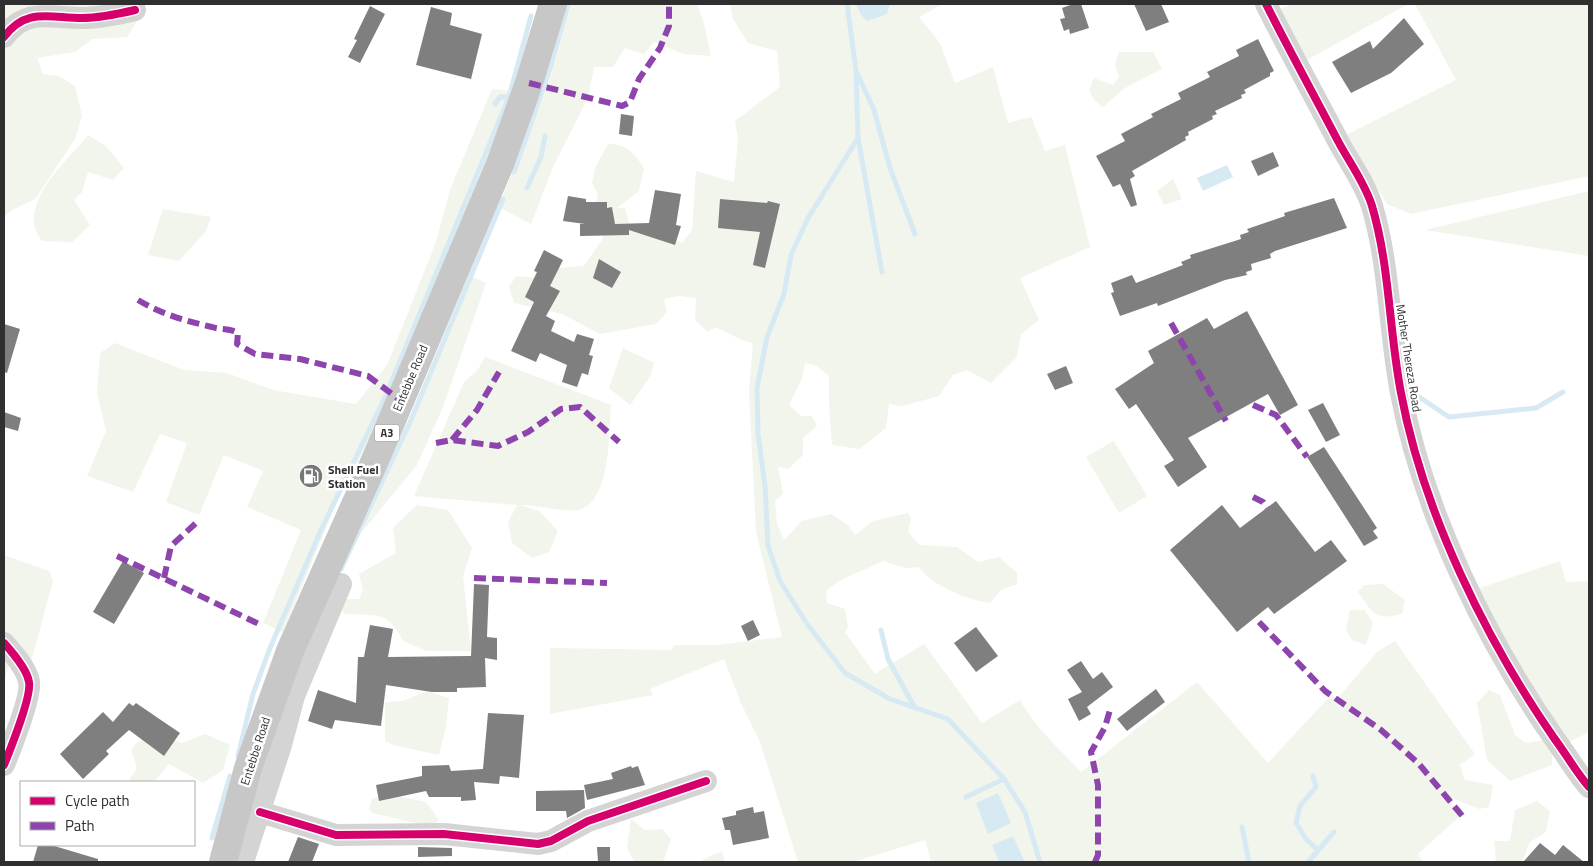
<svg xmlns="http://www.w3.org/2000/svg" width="1593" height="866" viewBox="0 0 1593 866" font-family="'Titillium Web',sans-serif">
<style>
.green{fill:#f1f5eb}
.water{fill:#d7eaf3}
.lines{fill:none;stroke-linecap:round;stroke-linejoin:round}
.stream{stroke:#d7eaf3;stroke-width:5}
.building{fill:#7f7f7f}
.minor{stroke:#d4d4d4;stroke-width:22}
.major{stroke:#c7c7c7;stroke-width:28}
.quiet{stroke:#8e44ad;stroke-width:6;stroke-dasharray:12 6;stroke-linecap:butt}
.cycleway-casing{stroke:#fff;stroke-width:11}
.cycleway{stroke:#d6006c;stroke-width:8}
.labels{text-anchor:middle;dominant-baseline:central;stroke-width:5;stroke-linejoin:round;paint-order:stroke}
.shield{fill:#fff;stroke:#6d6d6d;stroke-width:1}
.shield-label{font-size:11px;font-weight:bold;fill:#2f2f2f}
.street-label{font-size:12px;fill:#2f2f2f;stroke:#fff}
.poi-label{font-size:12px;font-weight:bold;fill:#2f2f2f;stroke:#fff;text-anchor:start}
</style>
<rect width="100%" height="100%" fill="#fff"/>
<g class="green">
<polygon points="4,4 131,4 145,8 127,37 92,39 75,52 37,58 43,74 59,76 75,86 82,116 75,139 35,199 12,210 4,217"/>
<path d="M568 4H697L704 23 711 56 684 54 654 42 644 54 625 48 613 67H594L588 98 554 165 531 224 498 207C524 141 559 74 568 4Z"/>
<path d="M730 4H856L861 15 887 14 889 4H943L919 17 940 43 955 83 993 67 1008 123 1031 117 1045 151 1065 145 1090 247 1020 278 1039 320 1021 334 1017 357 991 383 967 370 953 375 939 396 902 406 889 404 886 428 860 449 832 445 829 403V376L817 366 805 363 802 379 789 405 801 416H812L817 426 803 438V455L788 469 778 467 783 494 775 501 777 524 784 540 802 521 831 514 848 525 855 535 873 521 908 513 911 518 908 532 920 545 957 547 978 562 999 557 1017 573V584L1001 590 990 603C966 599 934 587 919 567L905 568 883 561C864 571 842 576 826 591L827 603 845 609 848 627 845 632 875 674 924 644 982 723 1020 700C1035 728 1060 749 1081 772L1197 682 1268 763 1331 695 1337 699 1377 652 1395 641 1475 754 1460 765 1465 780 1493 785 1489 807 1479 809 1452 798 1449 801 1461 815 1418 854 1423 862H1025L1013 836 992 845 999 862H931L925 840 853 862H798L760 742 740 701 724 659 650 689 653 695 550 714V648L671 650 675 645H718L782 637 756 532 749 391 753 343 744 341 715 327 708 332 695 320 696 298 679 296 664 299 667 312 656 324 600 334 562 314 514 303 509 287 516 276 535 278 545 269 584 266 602 240 606 223 615 209 601 211 596 203 598 195 592 183 595 168 608 144C627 144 634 153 644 168L639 191 617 208H625L630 226 666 235 682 243 692 230 696 171 734 182 738 139 735 121 780 87 777 51 748 43 733 19Z"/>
<polygon points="1292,4 1408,4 1307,60 1278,10"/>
<polygon points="1415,4 1589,4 1589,176 1411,214 1387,204 1346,135 1456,80"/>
<polygon points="1119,52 1153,52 1162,69 1125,88 1103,107 1094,100 1089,90 1094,78 1113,85 1119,77 1115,65"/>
<polygon points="492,89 514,91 487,165 382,415 336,504 283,632 263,623 301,530 247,507 263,471 224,455 199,515 166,502 187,443 160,434 133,492 87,476 106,431 97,393 100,353 115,343 184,370 227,373 273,390 356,404 387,365 436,242 450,190"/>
<path d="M88 135 106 146 124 168 113 180 88 172 82 192 74 200 90 225 72 242 42 241C39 236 34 228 34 223 32 189 69 159 88 135Z"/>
<polygon points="1173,179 1182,199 1164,205 1157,191"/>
<polygon points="1589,191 1589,256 1425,230"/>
<polygon points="163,209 211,217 206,231 179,261 148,255"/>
<polygon points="471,276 486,283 443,407 417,465 361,533"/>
<polygon points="623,348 654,363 650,377 630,405 609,388"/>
<path d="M485 357 611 405C609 430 611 504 578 510 564 512 536 505 520 505L539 511 558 531 549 552 532 558 512 543 508 522 517 505 414 496 464 382 477 371Z"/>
<polygon points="1114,441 1147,496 1119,513 1086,457"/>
<path d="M417 505 448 510 472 548 463 576 471 651H427L403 641C388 610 376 616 345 614L338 605 342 599H359L363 590 359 574 396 553 393 528Z"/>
<polygon points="4,555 49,571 53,581 29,669 11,661 4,679"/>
<polygon points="1560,561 1566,582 1589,581 1589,732 1569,742 1471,591"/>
<path d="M1383 584 1405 600 1402 614C1374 621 1373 613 1358 592L1364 585Z"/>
<polygon points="1350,610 1365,610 1373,623 1366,645 1352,640 1346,630"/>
<polygon points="1489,690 1500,695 1515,735 1526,743 1547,740 1552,752 1552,765 1510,781 1487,760 1477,703"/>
<polygon points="427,691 449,698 446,727 439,755 393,745 385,741 385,702 403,701"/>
<polygon points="205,734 230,745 223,770 203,783 169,764 154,782 128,782 137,768 131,750 138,741 167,738 182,743"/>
<polygon points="388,794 426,802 439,820 432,827 372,813 369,808 372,799"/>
<polygon points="1537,801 1550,811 1546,832 1530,842 1522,862 1496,862 1494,841 1510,841 1515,810"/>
<polygon points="631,819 645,830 662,829 671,839 663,862 634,862 627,847"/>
<polygon points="722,852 725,862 699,862 714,854"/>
</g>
<g class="water">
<polygon points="856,4 890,4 887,14 867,21 861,15"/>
<polygon points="1227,165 1233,177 1203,191 1197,178"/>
<polygon points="998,793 1011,823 988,834 976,803"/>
<polygon points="1013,836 1025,862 999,862 992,845"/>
</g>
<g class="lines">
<g class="stream">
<polyline points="847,4 856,70 858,138 882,272"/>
<polyline points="857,73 874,110 890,168 915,234"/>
<polyline points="495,104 500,97 509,97 531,16"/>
<polyline points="858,138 808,218 791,255 784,294 767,337 757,388 758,434 765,486 768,546 780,581 807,624 845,673 890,699 948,719 1004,779 1025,812 1040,862"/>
<polyline points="514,172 551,66 568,4"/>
<polyline points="527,188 541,157 545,136"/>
<polyline points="1407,389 1449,417 1536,408 1563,392"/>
<polyline points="341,569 411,420 503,199"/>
<polyline points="881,630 888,659 915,708"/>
<polyline points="238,756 253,694 270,648 321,530 386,395 509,97"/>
<polyline points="1313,776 1316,787 1300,806 1296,823 1306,839 1318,850"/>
<polyline points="966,797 1004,779"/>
<polyline points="1242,827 1249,862"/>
<polyline points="212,838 230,776"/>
<polyline points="1308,862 1334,832"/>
</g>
</g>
<g class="building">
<polygon points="1073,4 1081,4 1089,28 1070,34 1069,29 1064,31 1060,19 1065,18 1062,8"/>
<polygon points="1134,4 1161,4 1169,22 1146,31"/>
<polygon points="370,6 385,14 360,63 348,57 357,40 354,39"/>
<polygon points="431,7 452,13 450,25 482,34 471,79 416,65"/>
<polygon points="1404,18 1424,44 1391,73 1351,93 1332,62 1370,41 1373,49"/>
<polygon points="1258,39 1274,71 1270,73 1270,76 1244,90 1246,93 1241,95 1242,98 1215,111 1217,114 1212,116 1213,119 1188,132 1189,135 1185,137 1186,140 1132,171 1135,176 1130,179 1137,205 1131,207 1120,184 1113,187 1096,156 1125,141 1121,134 1153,117 1151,114 1181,99 1178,93 1210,77 1207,72 1239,56 1236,50"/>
<polygon points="621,114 634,116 632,136 619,134"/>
<polygon points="1273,152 1279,166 1258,176 1251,161"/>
<polygon points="655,190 681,194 676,225 681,226 675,245 629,230 629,235 580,236 580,224 585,224 563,221 568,196 586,199 586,202 607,202 607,208 612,207 615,224 649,223"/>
<polygon points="1334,198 1347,228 1275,251 1270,254 1271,258 1251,264 1252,270 1246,272 1247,275 1225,280 1158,306 1157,303 1120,316 1111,293 1114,292 1111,283 1132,275 1136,283 1183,265 1181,262 1191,258 1190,255 1241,239 1240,235 1249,232 1247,229 1285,216 1284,213"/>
<polygon points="720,199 767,203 768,201 780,204 765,268 753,265 760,232 718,228"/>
<polygon points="544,250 563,260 550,286 560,291 546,316 555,321 551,331 574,342 577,334 594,339 589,355 593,356 588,375 582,373 577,387 562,382 567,365 540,353 536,362 511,351 534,302 525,297 537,272 534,271"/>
<polygon points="599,259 621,272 612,288 593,278"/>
<polygon points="1247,311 1298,405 1280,415 1268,394 1188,438 1207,467 1178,487 1164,466 1174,460 1136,404 1129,409 1115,389 1154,363 1148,351 1207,318 1214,329"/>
<polygon points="4,324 20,329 7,373 4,372"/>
<polygon points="1066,366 1073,383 1055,390 1047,374"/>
<polygon points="1323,403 1340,435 1326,442 1308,410"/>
<polygon points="4,412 21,418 18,431 4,427"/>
<polygon points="1324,447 1377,528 1373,531 1378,538 1364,546 1307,457"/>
<polygon points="1276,501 1315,552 1331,540 1347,561 1274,614 1268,607 1237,632 1170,550 1222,505 1240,528"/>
<polygon points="123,561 144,573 114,624 93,612"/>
<polygon points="474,584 489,585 487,637 497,638 497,660 485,658 486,687 457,688 457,692 432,692 386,685 381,726 335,720 332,729 308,721 318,690 356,703 358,657 364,657 370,625 393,629 388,657 471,656"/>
<polygon points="753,620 760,635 748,641 741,626"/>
<polygon points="976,627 998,656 976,672 954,643"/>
<polygon points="1081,661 1093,679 1102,672 1113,687 1087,707 1091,714 1079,721 1068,699 1082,692 1067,670"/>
<polygon points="1156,689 1165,702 1127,731 1117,719"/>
<polygon points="129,703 133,706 136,703 180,733 164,756 129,730 106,751 109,754 83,779 60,754 103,712 113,722"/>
<polygon points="488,713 524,715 519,778 500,776 499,784 474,782 476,800 461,801 461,797 429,797 426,791 379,801 376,785 422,776 422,766 449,765 451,771 483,769"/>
<polygon points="631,766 632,768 638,766 645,785 587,800 584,785 613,779 611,773"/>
<polygon points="584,790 585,808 567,818 566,811 536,811 536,791"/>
<polygon points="753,807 754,813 764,811 769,838 733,845 730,830 725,830 722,818 736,815 736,811"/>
<polygon points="298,837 319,844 312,862 288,862"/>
<polygon points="1540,843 1555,855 1563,845 1584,862 1523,862"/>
<polygon points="38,845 51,845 98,859 98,862 33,862"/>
<polygon points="418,847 452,848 452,856 418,857"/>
<polygon points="597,847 610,847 610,862 598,862"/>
</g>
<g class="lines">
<g class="minor">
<path d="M1266 4C1289 50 1314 95 1338 141 1349 162 1365 183 1372 206 1390 267 1389 331 1401 393 1423 512 1486 640 1554 738 1566 754 1576 772 1589 787"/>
<path d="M4 37C26 7 50 18 82 18 100 18 118 14 135 10"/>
<path d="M4 643C13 653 27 669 29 682 32 696 10 750 4 765"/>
<polyline points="260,812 336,835 444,834 538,844 551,841 588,821 706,781"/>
<polyline points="243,862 281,745 294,696 341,584"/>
</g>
<polyline class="major" points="223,862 248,768 290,651 376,458 500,164 529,83 553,4"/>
<g class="quiet">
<polyline points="529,83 622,106 630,102 639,79 660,48 669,26 669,4"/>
<path d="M138 300C161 314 186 321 212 327 221 330 230 328 238 333L237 344 255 354 300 359 368 376 400 400"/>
<polyline points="1171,323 1226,421"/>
<polyline points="1253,405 1276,415 1307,457"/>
<polyline points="452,440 477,410 499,372"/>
<polyline points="436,443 452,440 498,446 528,432 561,409 580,407 619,442"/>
<polyline points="1253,497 1263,502 1267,508"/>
<polyline points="117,556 261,625"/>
<polyline points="164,578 171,546 196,523"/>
<polyline points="474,578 607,583"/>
<polyline points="1259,622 1325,691 1381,730 1419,764 1464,818"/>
<polyline points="1095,862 1098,855 1098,785 1091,752 1105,727 1110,710"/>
</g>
<g class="cycleway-casing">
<g id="cycleway">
<path d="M1266 4C1289 50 1314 95 1338 141 1349 162 1365 183 1372 206 1390 267 1389 331 1401 393 1423 512 1486 640 1554 738 1566 754 1576 772 1589 787"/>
<path d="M4 37C26 7 50 18 82 18 100 18 118 14 135 10"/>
<path d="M4 643C13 653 27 669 29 682 32 696 10 750 4 765"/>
<polyline points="260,812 336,835 444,834 538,844 551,841 588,821 706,781"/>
</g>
</g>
<use href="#cycleway" class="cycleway"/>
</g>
<defs>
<g id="fuel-disc" transform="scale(1.25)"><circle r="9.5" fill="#787878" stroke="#fff"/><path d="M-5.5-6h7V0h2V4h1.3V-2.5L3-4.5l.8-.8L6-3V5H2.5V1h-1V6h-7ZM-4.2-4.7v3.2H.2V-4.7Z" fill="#fff"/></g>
</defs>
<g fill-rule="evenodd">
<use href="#fuel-disc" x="311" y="476"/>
</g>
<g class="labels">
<rect class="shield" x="374.5" y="424.5" width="25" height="17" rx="4"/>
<g class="shield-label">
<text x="387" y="433">A3</text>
</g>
<g class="street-label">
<text transform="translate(1409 358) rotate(81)">Mother Thereza Road</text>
<text transform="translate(410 378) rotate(-67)">Entebbe Road</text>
<text transform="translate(255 751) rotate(-72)">Entebbe Road</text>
</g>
<g class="poi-label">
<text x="328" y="469">Shell Fuel<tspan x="328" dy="14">Station</tspan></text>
</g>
</g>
<rect width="1593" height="866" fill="none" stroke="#2f2f2f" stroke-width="10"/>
<rect x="20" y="781" width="175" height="65" fill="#ffffff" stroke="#acacac"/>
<rect x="30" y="797" width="25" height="8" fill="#d6006c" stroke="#acacac"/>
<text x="65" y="806" font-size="15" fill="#2f2f2f">Cycle path</text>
<rect x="30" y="822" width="25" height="8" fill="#8e44ad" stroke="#acacac"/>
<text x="65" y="831" font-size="15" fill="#2f2f2f">Path</text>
</svg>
